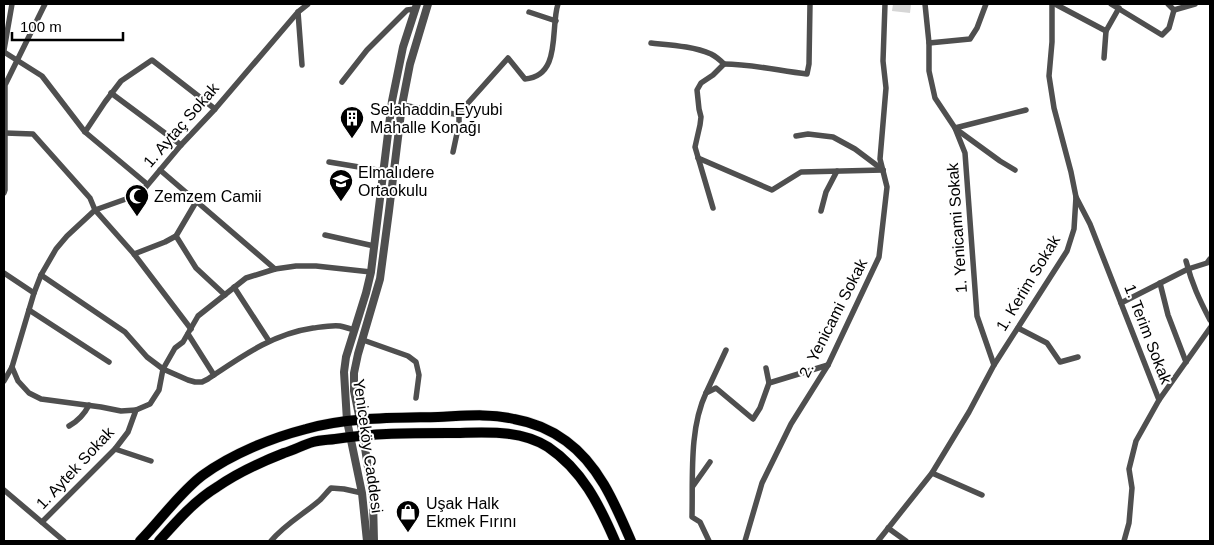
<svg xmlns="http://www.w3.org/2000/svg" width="1214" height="545" viewBox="0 0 1214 545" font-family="Helvetica,sans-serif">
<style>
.green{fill:#d6d6d6}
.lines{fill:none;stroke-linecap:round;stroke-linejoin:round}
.primary-casing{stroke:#dbdbdb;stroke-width:11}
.minor{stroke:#4f4f4f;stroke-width:5.5}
.tertiary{stroke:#4f4f4f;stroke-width:8}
.primary{stroke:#000;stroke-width:10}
.labels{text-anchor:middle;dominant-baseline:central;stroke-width:4;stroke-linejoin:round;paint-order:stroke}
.poi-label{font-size:16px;fill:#000;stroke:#fff;text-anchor:start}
.street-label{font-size:16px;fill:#000;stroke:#fff}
</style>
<rect width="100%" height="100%" fill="#fff"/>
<polygon class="green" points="893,4 911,4 910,13 892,11"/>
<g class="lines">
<g class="primary-casing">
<g id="primary">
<path d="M140 541C160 521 180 492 203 475 232 454 271 438 306 429 348 417 394 418 438 417 463 416 489 413 514 419 531 422 551 430 566 441 599 465 615 504 631 541"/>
<path d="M159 541C176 522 194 501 217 487 237 473 261 462 284 453 294 450 303 445 313 442 320 440 328 440 335 439 373 433 410 433 448 433 482 433 518 428 548 447 582 470 599 504 615 541"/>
</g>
</g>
<g class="minor">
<polyline points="925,4 929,43 929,71 935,98 955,128 965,153 977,316 994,365"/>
<polyline points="1055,4 1106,31"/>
<polyline points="1111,4 1162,35 1169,28 1174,10"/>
<polyline points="1168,4 1174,10"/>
<polyline points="1174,10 1195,4"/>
<polyline points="298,12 302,65"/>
<polyline points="529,12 556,21"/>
<path d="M651 43C670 45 693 46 711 54 715 56 720 60 724 64L713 75 701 83 697 90 699 109 701 117 700 125 695 147 713 208"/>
<polyline points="929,43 970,39 977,28 986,4"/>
<polyline points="4,50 12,4"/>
<polyline points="4,52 42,76 85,132 147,184"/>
<polyline points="1104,58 1106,31 1119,8"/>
<path d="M724 64C752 64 780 71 807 74L809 64 810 4"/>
<polyline points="342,82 367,50 407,10 415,9"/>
<polyline points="111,93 181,145"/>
<path d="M402 105 454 114 459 113 508 58 525 79C562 76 550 28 558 4"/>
<polyline points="955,128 1026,110"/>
<polyline points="956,129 1000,161 1015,170"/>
<polyline points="85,132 105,102 121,81 152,60 215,109"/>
<polyline points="5,133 33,134 90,198 95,210 134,254 191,329"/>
<polyline points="796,136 808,134 833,137 855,149 883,170"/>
<polyline points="453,152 459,124 459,113"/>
<polyline points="698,158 772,190 801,172 883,170"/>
<polyline points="329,162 383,171"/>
<polyline points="160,170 275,269"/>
<polyline points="4,193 5,190 5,85 45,4"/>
<polyline points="1076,197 1090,224 1159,400 1136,441 1129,469 1132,488 1129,523 1124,541"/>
<polyline points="821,211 826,192 837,171"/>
<polyline points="325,235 374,246"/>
<polyline points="176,236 196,268 225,295"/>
<polyline points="134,254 165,242 176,236 196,202"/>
<path d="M1186 261C1192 284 1199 299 1210 320"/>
<polyline points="4,273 34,293"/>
<path d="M41 275 125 332 147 357 163 369 188 380 195 382H202L208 379C241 357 272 334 313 328 321 327 332 325 340 326 345 327 350 329 355 330"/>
<polyline points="1160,283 1168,315 1186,362"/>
<polyline points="234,287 269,341"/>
<polyline points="1121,303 1188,269 1207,263 1210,259"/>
<polyline points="29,310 109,362"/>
<polyline points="1018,328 1047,343 1060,362 1078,357"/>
<polyline points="188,334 214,375"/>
<polyline points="363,340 408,356 416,362 419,375 416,398"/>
<polyline points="12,367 18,381 29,393 41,399 101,407 121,411 136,410"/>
<polyline points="766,368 769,383"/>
<polyline points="4,381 12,367 34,293 41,275 56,249 67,236 95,210 140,194 181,145 215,109 298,12 308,4"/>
<polyline points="706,393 726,350"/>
<polyline points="1159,400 1210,328"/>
<path d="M69 426C78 421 84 415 89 405"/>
<polyline points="115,449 151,461"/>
<polyline points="932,473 982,495"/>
<polyline points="693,486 710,462"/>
<polyline points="4,490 64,541"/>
<polyline points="42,522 115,449 128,432 136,410 150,404 159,390 163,369 175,348 183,342 198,316 246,278 275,269 296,266 316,266 371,272"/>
<polyline points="888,528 906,541"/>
<path d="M271 541C285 524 304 514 320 500 324 496 327 492 331 488L344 489 362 493"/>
<path d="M709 541 700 522 692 517C693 477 689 429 706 393L716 388 753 419 760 408 769 383 828 365"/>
<polyline points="745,541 762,483 791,424 828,365 879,257 887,187 880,159 886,88 883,61 885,4"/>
<polyline points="878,541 932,473 969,412 994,365 1067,251 1074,229 1076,197 1071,172 1054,108 1049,76 1052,42 1052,4"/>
</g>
<g class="tertiary">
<polyline points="367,541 362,493 347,421 344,372 346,357 366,293 371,272 392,101 403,47 417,4"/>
<polyline points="374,541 373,500 363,435 354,391 354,373 358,354 380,279 389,211 402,105 410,64 428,4"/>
</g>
<use href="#primary" class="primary"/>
</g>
<defs>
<g id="building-pin" transform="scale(1.25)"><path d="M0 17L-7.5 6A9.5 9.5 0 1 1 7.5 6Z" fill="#000" stroke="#fff"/><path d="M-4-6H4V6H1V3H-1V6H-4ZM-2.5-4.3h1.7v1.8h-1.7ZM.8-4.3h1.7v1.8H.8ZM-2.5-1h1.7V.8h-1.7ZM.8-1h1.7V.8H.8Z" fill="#fff"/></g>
<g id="school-pin" transform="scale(1.25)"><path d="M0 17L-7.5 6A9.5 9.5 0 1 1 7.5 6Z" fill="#000" stroke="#fff"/><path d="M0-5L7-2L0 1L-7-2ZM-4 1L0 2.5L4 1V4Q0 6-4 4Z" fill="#fff"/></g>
<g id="mosque-pin" transform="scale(1.25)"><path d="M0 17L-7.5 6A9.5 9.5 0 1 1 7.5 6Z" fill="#000" stroke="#fff"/><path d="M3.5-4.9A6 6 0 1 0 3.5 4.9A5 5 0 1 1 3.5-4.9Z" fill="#fff"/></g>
<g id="shop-pin" transform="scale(1.25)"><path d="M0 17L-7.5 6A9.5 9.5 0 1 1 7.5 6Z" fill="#000" stroke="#fff"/><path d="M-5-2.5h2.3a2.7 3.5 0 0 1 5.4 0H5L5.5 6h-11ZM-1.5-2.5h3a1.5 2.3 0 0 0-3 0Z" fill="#fff"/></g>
</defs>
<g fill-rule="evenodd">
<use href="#building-pin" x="352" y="118"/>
<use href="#school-pin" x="341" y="181"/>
<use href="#mosque-pin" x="137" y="196"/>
<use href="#shop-pin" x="408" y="512"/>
</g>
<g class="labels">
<g class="poi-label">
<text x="370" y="109">Selahaddin Eyyubi<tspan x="370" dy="18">Mahalle Konağı</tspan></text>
<text x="358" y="172">Elmalıdere<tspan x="358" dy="18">Ortaokulu</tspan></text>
<text x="154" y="196">Zemzem Camii</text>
<text x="426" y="503">Uşak Halk<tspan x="426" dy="18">Ekmek Fırını</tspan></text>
</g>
<g class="street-label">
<text transform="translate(181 125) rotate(-49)">1. Aytaç Sokak</text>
<text transform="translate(957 228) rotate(-94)">1. Yenicami Sokak</text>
<text transform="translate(1028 283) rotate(-59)">1. Kerim Sokak</text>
<text transform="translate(833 318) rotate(-63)">2. Yenicami Sokak</text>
<text transform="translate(1148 334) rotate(69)">1. Terim Sokak</text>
<text transform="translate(368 446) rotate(82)">Yeniceköy Caddesi</text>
<text transform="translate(75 468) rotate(-47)">1. Aytek Sokak</text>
</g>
</g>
<rect width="1214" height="545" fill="none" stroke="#000000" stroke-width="10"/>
<path d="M12 32v8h111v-8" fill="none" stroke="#000000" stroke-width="2.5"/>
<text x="20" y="32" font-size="15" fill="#000000" stroke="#ffffff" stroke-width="4" paint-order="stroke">100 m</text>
</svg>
